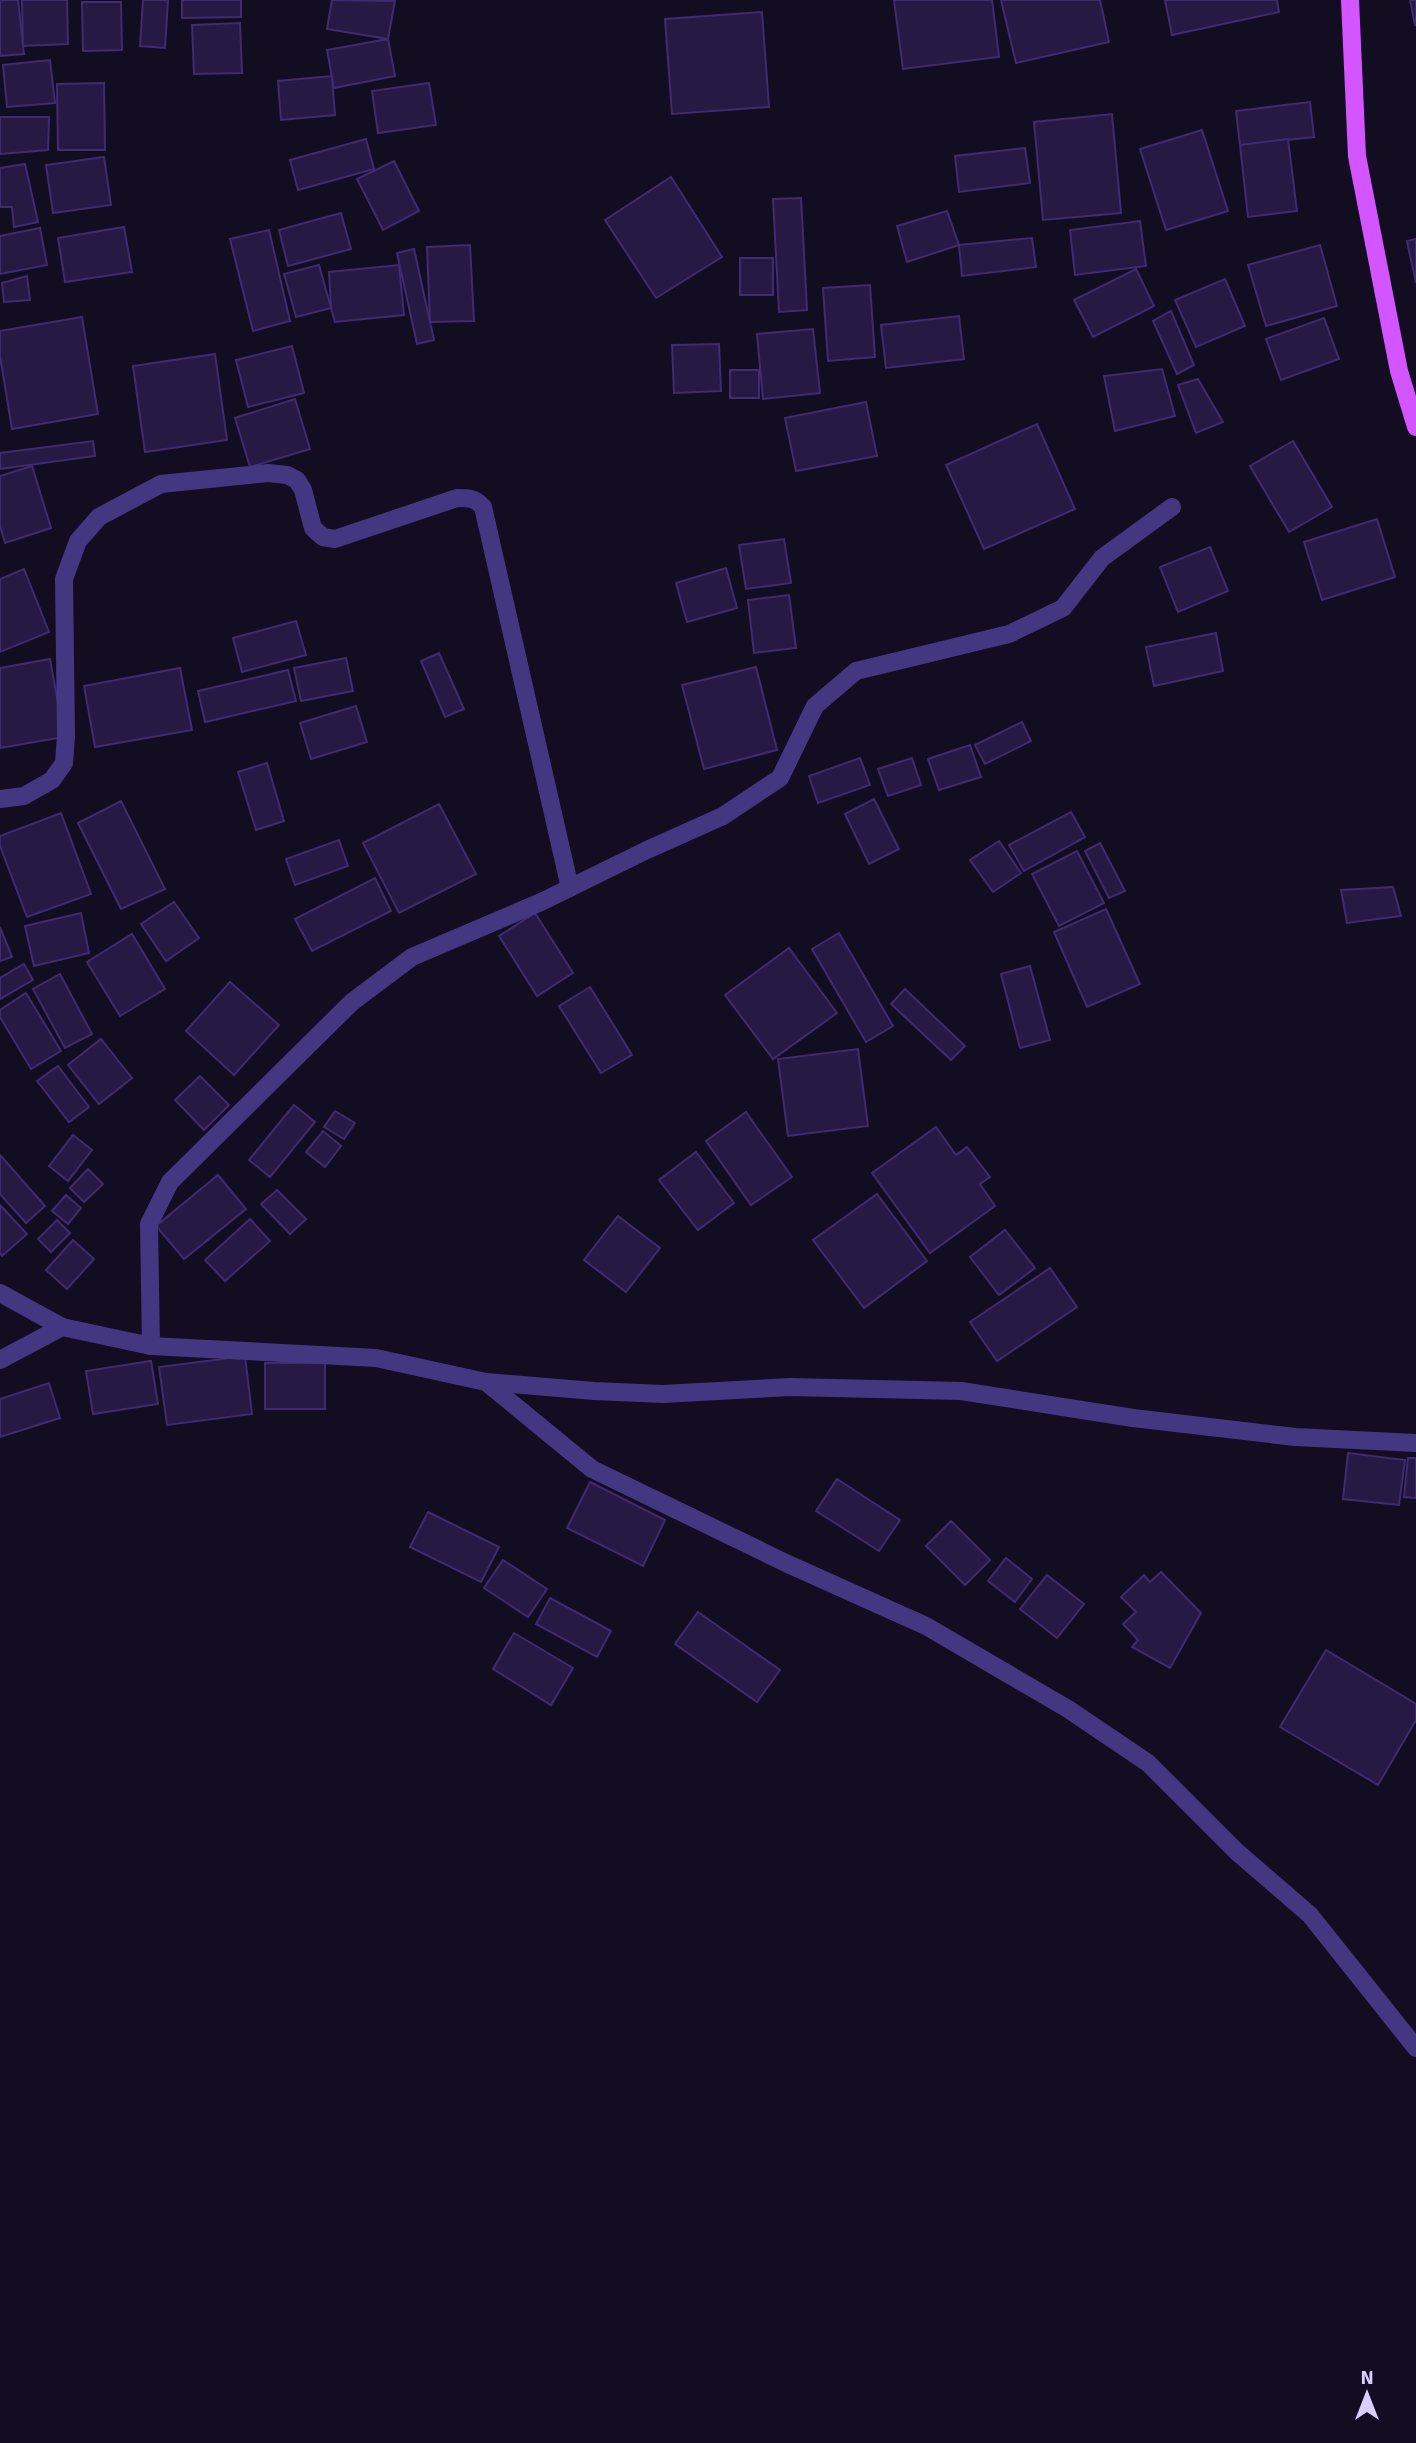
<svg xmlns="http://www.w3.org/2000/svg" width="1416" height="2443" viewBox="0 0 1416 2443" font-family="Signika,sans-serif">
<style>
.building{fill:#261943;stroke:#402a70;stroke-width:2}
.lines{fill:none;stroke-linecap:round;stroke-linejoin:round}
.minor{stroke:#433782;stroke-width:18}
.major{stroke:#d355ff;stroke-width:18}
</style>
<rect width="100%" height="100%" fill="#130d22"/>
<g class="building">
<polygon points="0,0 18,0 24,54 0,56"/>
<polygon points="22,0 67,0 68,44 23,46"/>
<polygon points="143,0 168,0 165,48 140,46"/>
<polygon points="182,0 241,0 241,17 182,18"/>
<polygon points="332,0 395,1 388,39 327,29"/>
<polygon points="894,0 992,0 999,57 903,69"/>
<polygon points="1001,0 1100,0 1109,42 1016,63"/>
<polygon points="1165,0 1277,0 1279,12 1172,35"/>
<polygon points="1410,0 1416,0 1416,25 1415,25"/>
<polygon points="82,2 121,2 122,50 83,51"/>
<polygon points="762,12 769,107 672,114 665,19"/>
<polygon points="240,23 242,73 194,74 192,25"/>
<polygon points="388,39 395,76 334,88 327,50"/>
<polygon points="50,60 55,103 7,107 3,65"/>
<polygon points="332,76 335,115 281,120 278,81"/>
<polygon points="104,83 105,150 58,150 57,84"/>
<polygon points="429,83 436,125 378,133 372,91"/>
<polygon points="1310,102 1314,137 1240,145 1236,111"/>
<polygon points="1112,114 1121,213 1043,220 1034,122"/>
<polygon points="0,117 49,117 48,150 0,154"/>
<polygon points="1202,130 1228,211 1166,230 1140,149"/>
<polygon points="366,139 374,169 298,190 290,160"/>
<polygon points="1288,139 1297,211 1248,217 1240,145"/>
<polygon points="1025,148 1030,183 959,192 955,156"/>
<polygon points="104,157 111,205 53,213 46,165"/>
<polygon points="394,161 419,211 383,230 357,179"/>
<polygon points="25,164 38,222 14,227 12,207 0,207 0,168"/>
<polygon points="671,177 722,257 656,298 605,220"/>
<polygon points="801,198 807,310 779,312 773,199"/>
<polygon points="947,211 959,245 907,262 897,226"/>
<polygon points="341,213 351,249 288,266 279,230"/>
<polygon points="1140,221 1146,266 1075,275 1070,230"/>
<polygon points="124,227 132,272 65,282 58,238"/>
<polygon points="40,228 47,265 0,274 0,236"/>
<polygon points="269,230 290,321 253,331 230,239"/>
<polygon points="1032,238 1036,267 962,276 959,245"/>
<polygon points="1416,239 1416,283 1407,241"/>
<polygon points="470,245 474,321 430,322 427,247"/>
<polygon points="1320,245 1337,306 1266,326 1248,265"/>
<polygon points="414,249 434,340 417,344 397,253"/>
<rect x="740" y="258" width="33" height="37"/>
<polygon points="319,265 331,308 296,317 284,274"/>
<polygon points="399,265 404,315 335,322 331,308 329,272"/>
<polygon points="1136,269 1154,306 1093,337 1074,300"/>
<polygon points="27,276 30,300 4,302 2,283"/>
<polygon points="1225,279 1245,326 1196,347 1175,300"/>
<polygon points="870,285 875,357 828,361 823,288"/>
<polygon points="1171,311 1194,365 1177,374 1153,321"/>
<polygon points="959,316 964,359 886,368 881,325"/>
<polygon points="82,317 98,414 12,429 0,356 0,331"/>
<polygon points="1324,318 1339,359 1281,380 1266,339"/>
<polygon points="813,329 820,393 763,399 757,334"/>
<polygon points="719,344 721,391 674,393 672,345"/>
<polygon points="292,346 304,393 248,407 236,360"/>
<polygon points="215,354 227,440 145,452 133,366"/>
<polygon points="1162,369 1175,416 1115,431 1104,376"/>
<rect x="730" y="370" width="29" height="28"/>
<polygon points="1198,379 1223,422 1196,433 1178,385"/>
<polygon points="295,399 310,449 250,467 235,418"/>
<polygon points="866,402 877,456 796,471 785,418"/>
<polygon points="1037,424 1075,509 984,549 946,465"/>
<polygon points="93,441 95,456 0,469 0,453"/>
<polygon points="1293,441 1332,507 1289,532 1250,466"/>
<polygon points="32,466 51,528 5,543 0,526 0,476"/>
<polygon points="1377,519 1395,577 1322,600 1304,542"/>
<polygon points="784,539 791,583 746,589 739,545"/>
<polygon points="1210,547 1228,591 1178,612 1160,567"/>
<polygon points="726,568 737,608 687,622 676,583"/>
<polygon points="24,569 49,632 0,652 0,579"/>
<polygon points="789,595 796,648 754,653 748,600"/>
<polygon points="296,621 306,655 242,672 233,638"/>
<polygon points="1216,633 1223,671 1154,686 1146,647"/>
<polygon points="439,653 464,709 445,717 421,661"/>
<polygon points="346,658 353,691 301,701 294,668"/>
<polygon points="50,659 64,737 0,748 0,668"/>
<polygon points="756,667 777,750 704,769 682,685"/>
<polygon points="180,668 192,730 95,747 84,686"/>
<polygon points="288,670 296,701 205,722 198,691"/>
<polygon points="356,706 367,742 311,759 300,723"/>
<polygon points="1022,722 1031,741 985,764 975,745"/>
<polygon points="970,745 981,777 939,790 928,759"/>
<polygon points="860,758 870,785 818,803 809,776"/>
<polygon points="912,758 921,785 888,796 878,769"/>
<polygon points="267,763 284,821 256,830 238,772"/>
<polygon points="874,799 899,849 869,864 845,814"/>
<polygon points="121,801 165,889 121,909 78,823"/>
<polygon points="439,804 476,874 399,913 363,843"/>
<polygon points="1071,812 1085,837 1024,871 1009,845"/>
<polygon points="61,813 91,894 27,917 0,846 0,836"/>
<polygon points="339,840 348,866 295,885 286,859"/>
<polygon points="999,841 1021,873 993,892 970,860"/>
<polygon points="1100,843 1125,891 1109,898 1085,851"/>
<polygon points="1077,851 1104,903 1059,926 1032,874"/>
<polygon points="375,878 391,911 312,951 295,919"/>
<polygon points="1393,887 1401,916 1347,923 1341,890"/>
<polygon points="174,902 199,938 166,961 141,924"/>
<polygon points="1106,909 1140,984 1087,1007 1054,932"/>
<polygon points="81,913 89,953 34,966 25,926"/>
<polygon points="535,913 573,973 537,996 499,936"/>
<polygon points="0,927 12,957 0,961"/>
<polygon points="839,933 893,1026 866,1042 812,949"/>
<polygon points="132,934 165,989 120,1016 87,962"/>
<polygon points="789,948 837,1013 773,1059 725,995"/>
<polygon points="24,964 33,980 0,999 0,978"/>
<polygon points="1030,966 1050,1040 1020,1048 1001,974"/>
<polygon points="60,974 92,1034 65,1048 33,989"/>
<polygon points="230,982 279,1025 234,1075 186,1031"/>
<polygon points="590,987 632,1055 601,1073 559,1006"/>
<polygon points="905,989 965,1046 951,1060 891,1004"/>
<polygon points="26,993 61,1051 31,1069 0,1017 0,1010"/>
<polygon points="101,1039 132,1078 99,1104 68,1065"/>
<polygon points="858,1049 868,1126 788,1136 778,1059"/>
<polygon points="58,1066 89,1107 69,1122 37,1081"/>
<polygon points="200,1076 229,1105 204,1130 175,1100"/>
<polygon points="294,1105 315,1122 270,1177 249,1160"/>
<polygon points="335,1111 355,1123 344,1139 324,1127"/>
<polygon points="746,1112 792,1177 751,1205 706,1141"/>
<polygon points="936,1127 956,1155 967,1147 990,1177 980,1184 995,1206 930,1253 872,1173"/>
<polygon points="323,1131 341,1146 325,1167 306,1152"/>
<polygon points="73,1135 92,1150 68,1181 49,1166"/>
<polygon points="696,1152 734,1203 698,1230 659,1180"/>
<polygon points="0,1155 45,1206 26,1223 0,1194"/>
<polygon points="88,1169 103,1184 84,1202 70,1188"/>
<polygon points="218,1175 246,1209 184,1259 156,1226"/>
<polygon points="277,1190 306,1219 290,1234 261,1204"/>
<polygon points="877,1194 927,1261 864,1308 813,1240"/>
<polygon points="66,1195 81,1208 68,1224 52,1211"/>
<polygon points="0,1205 27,1234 2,1256 0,1253"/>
<polygon points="618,1216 660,1248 626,1292 584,1260"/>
<polygon points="250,1219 270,1241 225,1281 205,1260"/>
<polygon points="57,1220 70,1233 51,1252 38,1239"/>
<polygon points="1005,1230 1035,1268 999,1295 970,1257"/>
<polygon points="73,1240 94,1259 67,1289 46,1270"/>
<polygon points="1050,1268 1077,1307 997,1361 970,1322"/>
<polygon points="245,1356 252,1414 167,1425 159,1367"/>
<polygon points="151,1361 158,1404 93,1414 86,1371"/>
<rect x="265" y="1363" width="60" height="46"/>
<polygon points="49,1383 60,1418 0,1437 0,1399"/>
<polygon points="1348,1453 1405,1460 1399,1505 1343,1499"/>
<polygon points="1408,1458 1416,1458 1416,1498 1404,1497"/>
<polygon points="837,1479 900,1520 879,1551 816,1511"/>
<polygon points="590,1482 665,1520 643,1566 567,1528"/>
<polygon points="428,1512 499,1547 481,1582 410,1547"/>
<polygon points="951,1521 990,1560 965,1585 926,1546"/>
<polygon points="1006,1558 1032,1579 1015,1602 988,1581"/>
<polygon points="503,1560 547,1589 528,1617 484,1588"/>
<polygon points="1161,1572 1201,1613 1170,1668 1132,1647 1138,1640 1123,1624 1136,1612 1121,1597 1144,1575 1150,1582"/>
<polygon points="1047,1575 1084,1604 1057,1638 1020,1609"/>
<polygon points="550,1598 611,1631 597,1657 536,1624"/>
<polygon points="698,1612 780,1670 757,1702 675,1644"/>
<polygon points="514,1633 573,1668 551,1705 493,1669"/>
<polygon points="1326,1650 1416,1704 1416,1720 1378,1785 1280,1727"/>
</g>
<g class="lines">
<g class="minor">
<path d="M0 799 24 796 52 780 64 763 66 736 64 579 78 541 99 517 161 484 268 473 287 475 297 480 303 490 313 528 323 537 335 539 457 498C469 498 475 498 483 507L570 888"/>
<polyline points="0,1293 62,1327"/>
<polyline points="151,1346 149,1224 170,1182 352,1002 412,957 541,902 647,850 723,816 780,778 815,706 856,671 1009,634 1063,608 1102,558 1172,507"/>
<polyline points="0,1360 62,1327 151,1346 376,1358 486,1382 592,1469 788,1564 926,1626 1068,1709 1148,1763 1237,1852 1310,1915 1416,2048"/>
<polyline points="486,1382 594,1391 663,1394 791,1387 961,1391 1133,1418 1295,1437 1416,1443"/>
</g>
<polyline class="major" points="1350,0 1357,156 1399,371 1416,427"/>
</g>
<g transform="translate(1367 2394)" stroke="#130d22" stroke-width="5" paint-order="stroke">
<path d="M0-5L12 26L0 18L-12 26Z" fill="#d9ceff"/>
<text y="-10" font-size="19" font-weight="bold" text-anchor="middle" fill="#d9ceff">N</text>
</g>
</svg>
